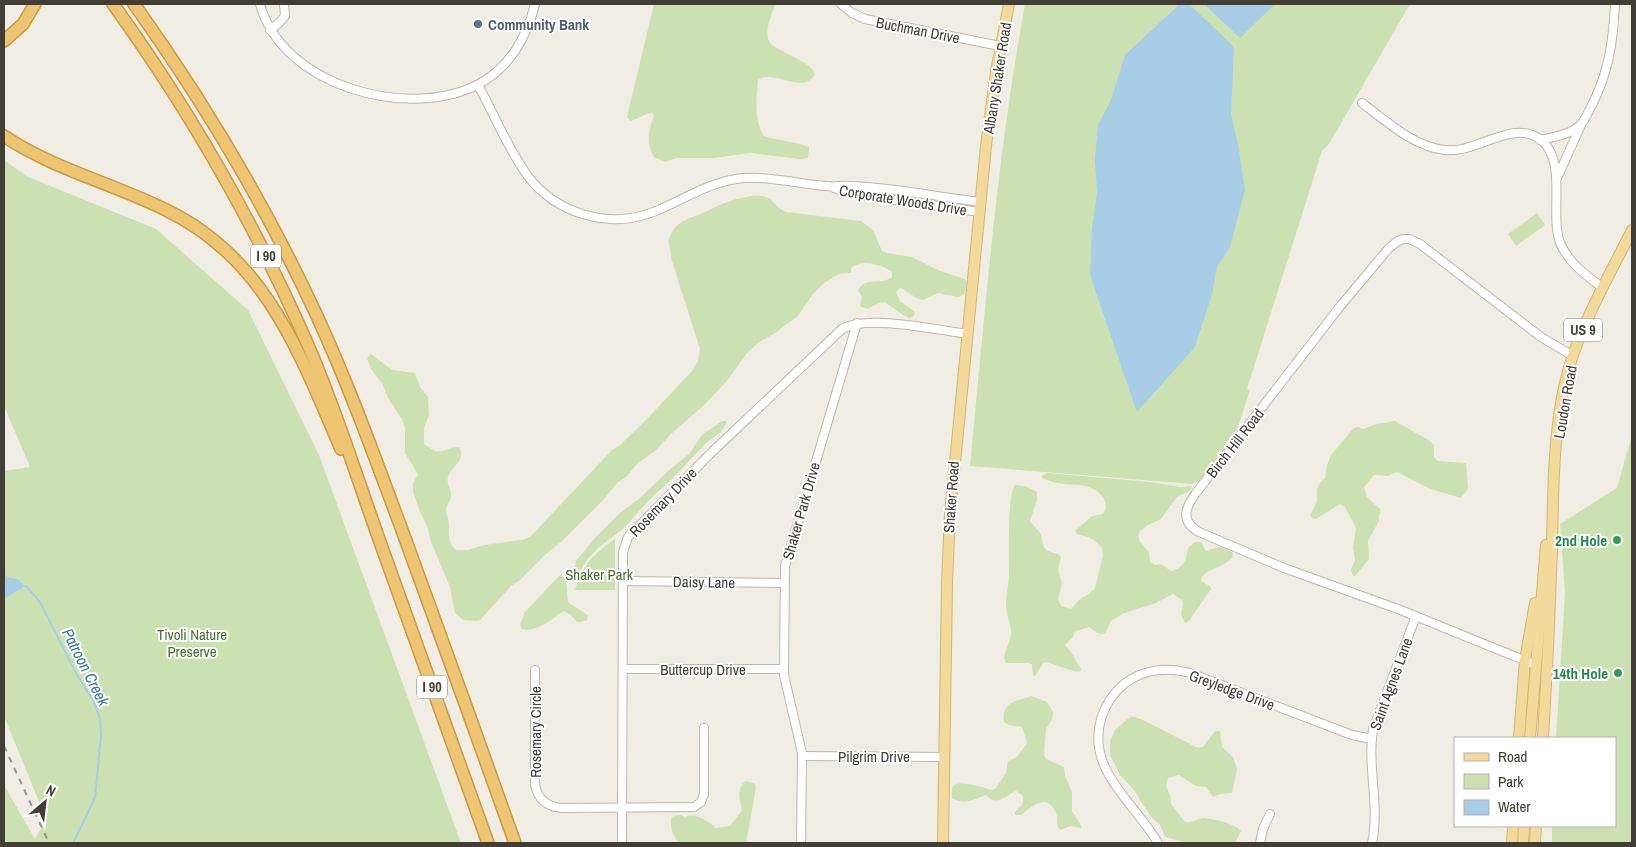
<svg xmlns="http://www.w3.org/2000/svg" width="1636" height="847" viewBox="0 0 1636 847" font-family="'Archivo Narrow',sans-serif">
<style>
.green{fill:#cce1b2}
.water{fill:#a7cde7}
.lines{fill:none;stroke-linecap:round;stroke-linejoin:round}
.stream{stroke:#a7cde7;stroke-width:2}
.minor-casing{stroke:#beb7ac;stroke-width:10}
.major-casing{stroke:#d5b66e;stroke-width:12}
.highway-casing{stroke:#cb9a44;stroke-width:14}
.minor{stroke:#fff;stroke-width:8}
.major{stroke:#f3da9c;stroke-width:10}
.highway{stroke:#edc573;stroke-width:11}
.rail{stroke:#949494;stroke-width:2;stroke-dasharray:6 6;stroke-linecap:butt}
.service-dot{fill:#5c6f8a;stroke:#fff;stroke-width:2}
.leisure-dot{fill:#2e9e5b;stroke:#fff;stroke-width:2}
.labels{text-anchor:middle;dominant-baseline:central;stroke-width:4;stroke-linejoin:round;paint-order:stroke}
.shield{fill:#fff;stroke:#7b7772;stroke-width:1}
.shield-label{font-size:14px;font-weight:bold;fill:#423d35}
.service-label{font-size:15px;font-weight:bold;fill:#4e5e75;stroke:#fff;text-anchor:start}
.street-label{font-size:15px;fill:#423d35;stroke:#fff}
.leisure-label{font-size:15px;font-weight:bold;fill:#27864d;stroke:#fff;text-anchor:end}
.park-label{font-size:15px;fill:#476d30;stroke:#fff}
.water-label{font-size:16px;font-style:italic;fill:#3b76a1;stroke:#fff}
</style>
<rect width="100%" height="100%" fill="#f0ede5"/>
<g class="green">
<path d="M654 4H775C772 15 764 30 769 41 773 52 830 66 810 80 796 90 773 70 758 80 757 100 753 118 764 136 779 141 795 141 809 147L808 158 801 159 750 153 714 158H676L665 162 654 157C646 145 648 129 654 116L653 113C645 113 639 119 630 121L627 117Z"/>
<path d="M1025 4H1410L1329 144 1322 151 1247 389 1250 390 1237 430 1199 481 1193 484 970 466C985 312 997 156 1025 4Z"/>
<polygon points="4,160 26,176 156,229 248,310 319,455 461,843 4,843 4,785 35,839 46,819 4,716 4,471 30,467 4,406"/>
<path d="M751 196C776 194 769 204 786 212L861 221 873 230 882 251 887 253 912 257 940 271 965 279 967 282 965 294 958 297 938 293 923 300C914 299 909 291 900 288L896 292 900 301 915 312 914 316 910 318 903 315 885 302 879 303 867 309 860 306 862 297 858 290C866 276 881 286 892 277V272C881 264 862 259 851 268V273L839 274 824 283 813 294 798 316 785 325 777 332 758 343 747 353 727 381 703 406 671 434 656 450 637 464 627 476 617 483 605 498 562 541 545 555 520 580 511 586 480 620 476 621 463 620 455 613 450 587 431 542 427 526 420 512 413 492V484L418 474 405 453V427L402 419 388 398 382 383 371 369 367 358 371 354 392 370 415 373 420 387 428 397 429 415 424 428V444C444 459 442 447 459 447 467 461 452 465 448 477 446 484 452 489 451 496 451 501 446 505 446 510 446 516 446 512 448 518 451 529 445 541 456 550H468L484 545 522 540 530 537 612 450 620 445 645 421 693 370 698 361 700 349 671 258C672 249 666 244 670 236 677 219 693 218 707 211 724 203 732 199 751 196Z"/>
<polygon points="1537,213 1545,225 1516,246 1508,234"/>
<polygon points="722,421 726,421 726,424 721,432 706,443 672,479 652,497 623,529 599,547 586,561 577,576 574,575 576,561 594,539 620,513 641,497 668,471 689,454 702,435"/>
<polygon points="1395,421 1430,441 1434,445 1434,457 1438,461 1466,463 1468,489 1461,498 1430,489 1397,472 1388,476 1374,475 1364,487 1367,497 1381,510 1379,515 1379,521 1368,541 1369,559 1355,576 1353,576 1351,570 1355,560 1353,547 1356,528 1345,507 1340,504 1316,519 1312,518 1310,515 1317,502 1317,490 1319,484 1325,478 1327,465 1331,455 1354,428 1358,427 1363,429 1377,424"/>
<polygon points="1632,435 1632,843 1552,843 1552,826 1615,826 1615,738 1556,738 1565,593 1560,524 1617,488"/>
<path d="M1048 473 1150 482 1181 487 1191 486 1192 488 1189 491 1177 497 1161 519 1148 525 1140 531 1138 536 1140 542 1149 552 1150 562 1155 565 1161 564 1171 571C1185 567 1186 560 1188 548L1195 542H1201L1206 551C1220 547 1218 545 1232 552L1233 556C1225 569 1202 568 1201 581L1210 586 1211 589 1189 621 1185 623 1181 614 1183 604 1182 600 1173 594 1156 603 1122 614 1111 621 1106 632 1103 634 1097 633 1089 627 1074 632 1073 637 1065 645C1072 652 1076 661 1081 669L1080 672C1068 670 1058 666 1047 662L1043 663 1035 676 1033 675 1032 665 1030 663H1006C1000 654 1013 642 1011 630 1010 622 1006 613 1006 604 1006 594 1009 583 1009 573 1009 557 1007 495 1015 485L1025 486 1037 492V500L1030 521C1033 526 1039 530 1041 535 1043 541 1041 545 1047 550 1052 554 1057 552 1061 557L1058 570 1062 583 1058 599 1061 606 1071 609 1081 598 1089 594 1095 588 1103 556 1102 548C1094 538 1088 537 1077 534L1075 531 1092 516 1103 514C1112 501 1098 489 1085 486 1070 483 1055 486 1041 477L1043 475Z"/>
<path d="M615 539V590H575C583 564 594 554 615 539Z"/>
<path d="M561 574 566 580 568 602 586 614 588 616 587 620 581 622H577L571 615 564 611C552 618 538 633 522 629L520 625 525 612Z"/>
<path d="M1031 696 1047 702 1053 712 1052 720 1046 729 1044 755 1046 759 1064 767 1065 776 1072 792V811L1082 827 1081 828 1071 826 1060 830C1056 825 1058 822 1057 816 1056 812 1054 808 1051 805 1041 796 1029 809 1021 815H1015V812C1020 806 1026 803 1022 795L1016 791C1004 796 997 807 986 795 975 799 963 806 952 798 952 794 951 788 954 785 960 780 985 788 992 790L996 788 1006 773 1008 761 1017 757 1027 743 1022 727 1009 725 1004 722C1001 701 1016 702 1031 696Z"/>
<path d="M1130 717H1135L1143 720 1198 748 1203 747 1215 731H1220L1222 747 1233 757 1237 769 1232 793 1221 794 1213 797 1206 787 1196 786 1179 775 1168 778 1166 786 1170 795 1171 804 1185 822C1192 824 1197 818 1204 818 1213 819 1237 824 1241 831L1235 843H1188L1165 837 1160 825 1151 817 1134 790 1120 775 1110 755V741L1115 730Z"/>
<path d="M746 781 755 784 756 788 746 843H678C674 835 668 826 672 817 676 815 681 814 685 817 695 812 708 821 716 828L730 826 742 810C740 800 736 788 746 781Z"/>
</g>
<g class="water">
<polygon points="1180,4 1189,4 1234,47 1231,114 1238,145 1245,190 1230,247 1217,267 1212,294 1195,347 1137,412 1090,275 1092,229 1097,193 1095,159 1098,125 1111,100 1125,55"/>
<polygon points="1204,4 1275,4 1240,38"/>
<polygon points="4,575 10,578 18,579 23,584 22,588 4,599"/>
</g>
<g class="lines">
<polyline class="stream" points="21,586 26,586 40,602 77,675 93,700 100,718 101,735 95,798 73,843"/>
<g class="minor-casing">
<g id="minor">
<path d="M260 4C282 86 407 120 477 85 509 69 527 37 535 4"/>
<polyline points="841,4 852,13 865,19 1000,46"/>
<polyline points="270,30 279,23 285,16 284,4"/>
<path d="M478 85C494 114 507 147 527 175 556 214 610 230 656 211 685 199 710 181 744 178 771 176 799 184 826 186 835 187 844 185 853 186 896 188 938 197 981 202"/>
<path d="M1362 103C1386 121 1414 147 1445 150 1476 154 1512 119 1540 139 1569 161 1548 215 1561 245 1570 264 1587 276 1603 288"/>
<path d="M1540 140C1553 137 1570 135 1580 125 1585 121 1588 112 1592 105 1609 71 1613 42 1615 4"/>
<polyline points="1557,178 1581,125"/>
<polyline points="834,188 851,194 980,212"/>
<polyline points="624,581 784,583"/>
<path d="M1536 665 1398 609 1284 568 1199 532C1180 521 1185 508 1196 493L1338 309 1389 248 1398 241 1403 239H1409L1420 244 1541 337 1573 356"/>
<polyline points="623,669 783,669"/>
<path d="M535 670V785C538 799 547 807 562 808L694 807 701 802 704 794V728"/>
<polyline points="803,756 945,757"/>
<path d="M622 843 623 552 628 537 713 451 842 329C867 314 937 330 968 334"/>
<polyline points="801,843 802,753 784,675 785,566 857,323"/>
<path d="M1158 843C1135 803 1086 770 1101 719 1105 706 1113 693 1124 684 1143 669 1167 667 1190 673L1352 735 1372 739"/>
<polyline points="1260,843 1263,829 1270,814"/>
<path d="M1372 843C1380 805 1367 767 1373 729L1416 616"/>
</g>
</g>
<g class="major-casing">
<g id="major">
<polyline points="1519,738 1525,660 1535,603"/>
<polyline points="1530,738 1546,545"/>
<path d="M1543 738C1547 675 1550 612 1552 549 1553 492 1553 426 1568 371 1582 322 1609 276 1632 230"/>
<polyline points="943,843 947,583 950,514 986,146 996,72 1009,4"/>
<polyline points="1512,843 1513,826"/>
<polyline points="1523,843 1524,826"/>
<polyline points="1535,843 1536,826"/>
</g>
</g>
<g class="highway-casing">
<g id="highway">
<path d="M113 4C185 104 248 212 299 325 331 395 354 469 380 542 416 642 452 743 488 843"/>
<path d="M134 4C204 102 266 206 317 316 351 390 378 466 406 541 443 642 479 742 515 843"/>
<polyline points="4,41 23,24 35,4"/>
<path d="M4 136C55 170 112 183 166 210 266 258 300 354 341 449"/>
</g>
</g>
<use href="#minor" class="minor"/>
<use href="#major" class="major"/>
<use href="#highway" class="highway"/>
<polyline class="rail" points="4,746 49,843"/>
</g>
<circle class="service-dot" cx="478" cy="24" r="5"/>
<g class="leisure-dot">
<circle cx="1617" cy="540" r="5"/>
<circle cx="1618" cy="673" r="5"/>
</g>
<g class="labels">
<g class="shield">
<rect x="251" y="244.5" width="30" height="23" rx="4"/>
<rect x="1564" y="318.5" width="38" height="23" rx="4"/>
<rect x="417" y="675.5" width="30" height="23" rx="4"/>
</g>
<g class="shield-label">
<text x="266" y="256">I 90</text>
<text x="1583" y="330">US 9</text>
<text x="432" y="687">I 90</text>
</g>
<g class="service-label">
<text x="488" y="24">Community Bank</text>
</g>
<g class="street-label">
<text transform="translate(918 30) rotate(11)">Buchman Drive</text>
<text transform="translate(997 78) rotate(-81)">Albany Shaker Road</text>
<text transform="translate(903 200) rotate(9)">Corporate Woods Drive</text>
<text transform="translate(1565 402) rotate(-80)">Loudon Road</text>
<text transform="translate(1235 443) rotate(-52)">Birch Hill Road</text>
<text transform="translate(951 497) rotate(-86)">Shaker Road</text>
<text transform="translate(663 502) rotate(-46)">Rosemary Drive</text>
<text transform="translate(801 511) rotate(-74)">Shaker Park Drive</text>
<text transform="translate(704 582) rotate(1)">Daisy Lane</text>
<text x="703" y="669">Buttercup Drive</text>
<text transform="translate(1391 684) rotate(-70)">Saint Agnes Lane</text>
<text transform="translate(1232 690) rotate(20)">Greyledge Drive</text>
<text transform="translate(535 732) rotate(-90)">Rosemary Circle</text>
<text x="874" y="756">Pilgrim Drive</text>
</g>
<g class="leisure-label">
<text x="1607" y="540">2nd Hole</text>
<text x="1608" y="673">14th Hole</text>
</g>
<g class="park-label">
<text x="599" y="574">Shaker Park</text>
<text x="192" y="634">Tivoli Nature<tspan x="192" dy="17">Preserve</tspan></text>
</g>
<g class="water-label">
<text transform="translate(86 667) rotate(63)">Patroon Creek</text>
</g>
</g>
<rect width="1636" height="847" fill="none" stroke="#423d35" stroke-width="10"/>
<rect x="1454" y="737" width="162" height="90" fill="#ffffff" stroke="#b3b1ae"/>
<rect x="1464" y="753" width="25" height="8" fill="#f3da9c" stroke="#b3b1ae"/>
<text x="1498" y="762" font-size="15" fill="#423d35">Road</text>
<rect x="1464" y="774" width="25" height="15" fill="#cce1b2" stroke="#b3b1ae"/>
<text x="1498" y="787" font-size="15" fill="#423d35">Park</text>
<rect x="1464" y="800" width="25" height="15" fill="#a7cde7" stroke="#b3b1ae"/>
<text x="1498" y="812" font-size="15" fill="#423d35">Water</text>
<g transform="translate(45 802) rotate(28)" stroke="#ffffff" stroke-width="4" paint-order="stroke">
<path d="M0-4L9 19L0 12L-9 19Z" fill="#423d35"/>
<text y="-8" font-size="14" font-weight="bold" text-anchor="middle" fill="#423d35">N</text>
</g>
</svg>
